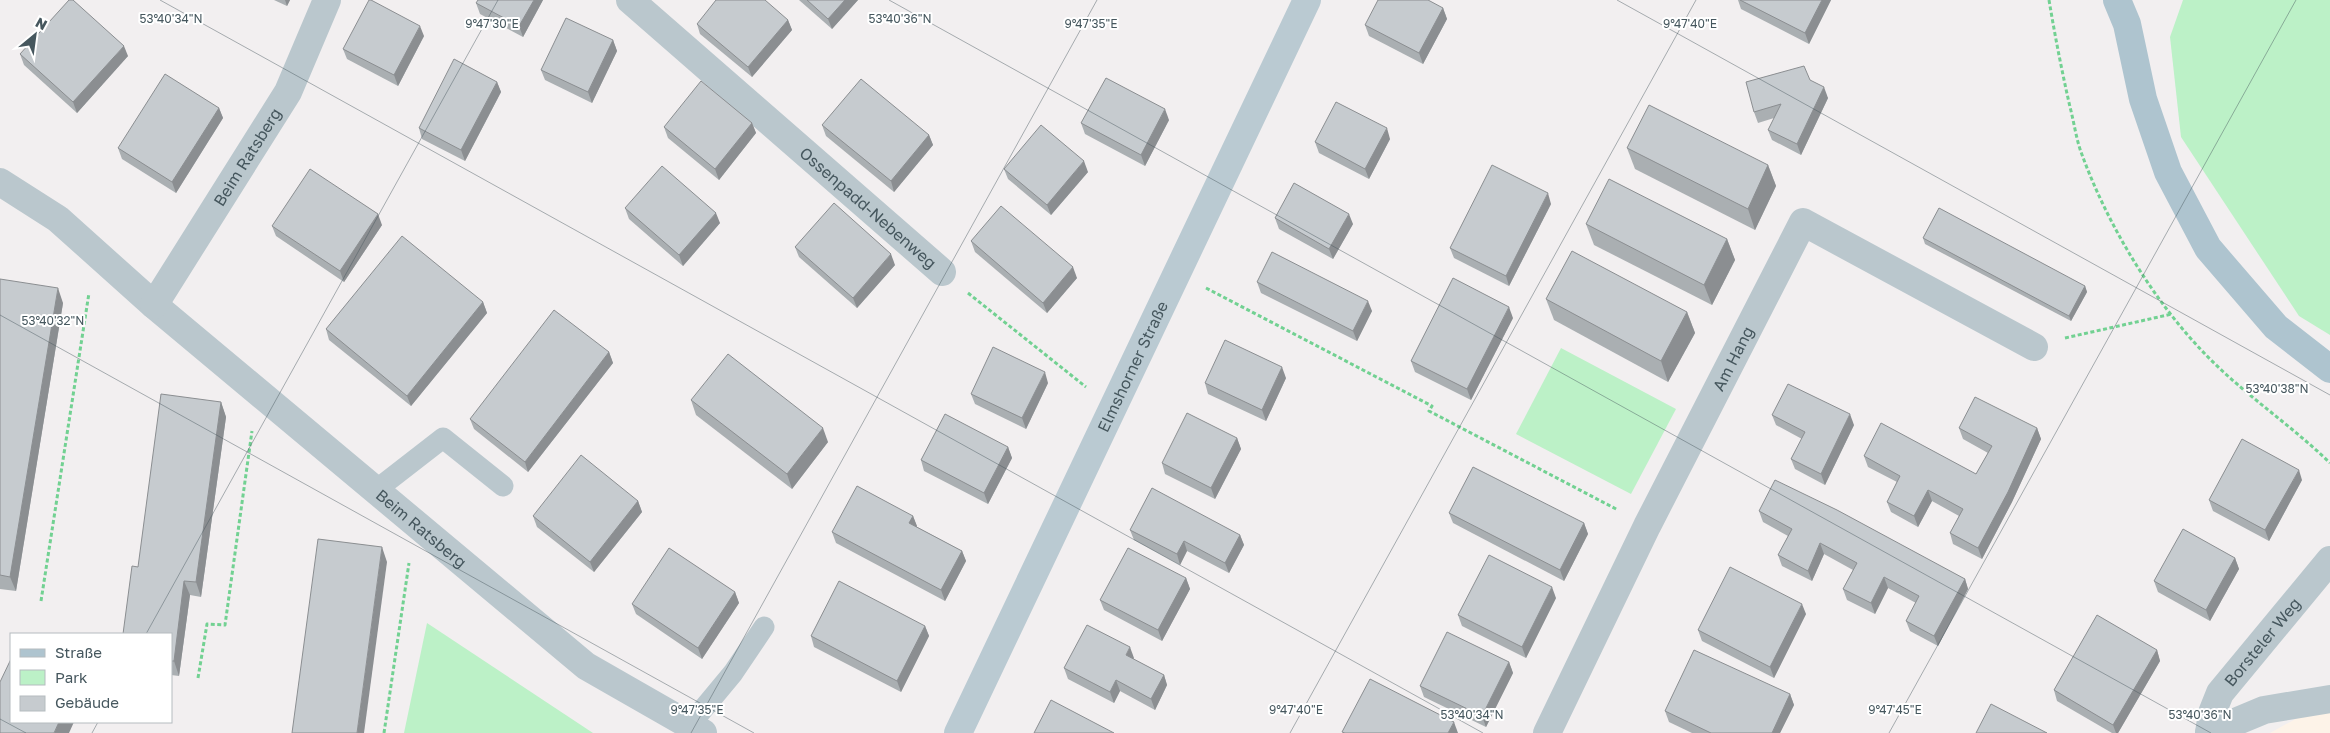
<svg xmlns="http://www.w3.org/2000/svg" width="2330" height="733" viewBox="0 0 2330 733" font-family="'Golos Text',sans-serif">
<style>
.commercial{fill:#fdf3e8}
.green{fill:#bcf1c7}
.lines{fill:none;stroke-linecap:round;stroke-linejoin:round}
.path{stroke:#72d192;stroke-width:3;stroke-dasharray:4 2.5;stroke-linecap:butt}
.service{stroke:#bac7cd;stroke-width:21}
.minor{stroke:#bac7cd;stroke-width:28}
.secondary{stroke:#bacad2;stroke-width:28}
.primary{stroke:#aec4cf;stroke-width:28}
.wall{fill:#aaafb2}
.shaded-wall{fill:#8b8e91}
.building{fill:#c6cbcf;stroke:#8b8e91}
.ticks{fill:none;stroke:#46575e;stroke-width:1;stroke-opacity:0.45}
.labels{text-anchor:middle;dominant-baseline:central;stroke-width:4;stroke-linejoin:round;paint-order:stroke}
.street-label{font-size:16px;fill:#46575e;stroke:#fff}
.ticks-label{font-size:12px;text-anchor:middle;fill:#46575e;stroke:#fff;stroke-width:4;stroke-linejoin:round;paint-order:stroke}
</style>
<rect width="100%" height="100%" fill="#f2eff0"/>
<polygon class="commercial" points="2310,711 2330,711 2330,733 2270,733"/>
<g class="green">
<polygon points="2183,0 2330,0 2330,335 2299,316 2181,137 2170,37"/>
<polygon points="1561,348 1676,409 1631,494 1516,434"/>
<polygon points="427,623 593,733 404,733"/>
</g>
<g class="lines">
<g class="path">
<path d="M2049 0C2055 36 2062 72 2070 107 2074 122 2076 138 2081 152 2107 224 2153 301 2207 356 2245 395 2291 425 2330 463"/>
<polyline points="1206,288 1432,406 1429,411 1618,510"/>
<polyline points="968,293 1086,387"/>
<polyline points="2065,338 2172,314"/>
<polyline points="41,601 89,293"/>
<polyline points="198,678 207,624 225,625 252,431"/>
<polyline points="384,733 409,563"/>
</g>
<g class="service">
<polyline points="376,490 443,438 503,486"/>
<polyline points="689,726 733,673 764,627"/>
</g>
<g class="minor">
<path id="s1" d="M630 0 942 272"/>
<path id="s2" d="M0 182 58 219 154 305 586 666 703 733"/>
<path id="s3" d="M154 305 288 92 327 0"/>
<path id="s4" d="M1547 733 1647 526 1803 222 2034 347"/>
<path id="s5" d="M2209 733 2212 713 2220 693 2330 560"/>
<polyline points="2209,733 2264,710 2330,699"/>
</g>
<path class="secondary" id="s6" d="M958 733 1307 0"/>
<polyline class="primary" points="2117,0 2127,24 2143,99 2168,172 2208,248 2276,327 2330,369"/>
</g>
<g class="wall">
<polygon points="274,0 290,0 287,6"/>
<polygon points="543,0 523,37 480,14 476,3"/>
<polygon points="799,0 858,0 832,29"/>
<polygon points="1738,0 1831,0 1809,44 1741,9"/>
<polygon points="1443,8 1447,19 1423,64 1369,36 1365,25"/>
<polygon points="788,20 792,30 752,77 700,34 697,24"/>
<polygon points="424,36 398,86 347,59 343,49"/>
<polygon points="613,40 617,51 592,103 545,80 541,70"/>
<polygon points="20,54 128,56 77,113 24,65"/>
<polygon points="1810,80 1828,98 1801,155 1772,140 1768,130 1774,118 1758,123 1754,112"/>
<polygon points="497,82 501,92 465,161 422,139 419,128"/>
<polygon points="219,108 223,118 176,193 122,159 118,148"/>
<polygon points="1169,120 1145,166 1085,134 1081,123"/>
<polygon points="752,123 756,133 719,180 668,138 664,127"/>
<polygon points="822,125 929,135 933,145 894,192 826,136"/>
<polygon points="1390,139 1369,179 1319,153 1315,142"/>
<polygon points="1627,148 1768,165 1776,186 1755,230 1635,169"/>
<polygon points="1004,169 1088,172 1051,215 1008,179"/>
<polygon points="1551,204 1509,286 1454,258 1450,248"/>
<polygon points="625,208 720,223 683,266 629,219"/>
<polygon points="1275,218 1353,224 1333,259 1279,229"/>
<polygon points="1586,224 1727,239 1735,260 1712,305 1594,245"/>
<polygon points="382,225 344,282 276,236 272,226"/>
<polygon points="1923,238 2085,286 2087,292 2071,321 1925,244"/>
<polygon points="971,241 1077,278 1047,313 975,252"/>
<polygon points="795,247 895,265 857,308 799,257"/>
<polygon points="0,279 63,303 16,591 0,589"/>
<polygon points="1257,282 1372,311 1357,341 1261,293"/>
<polygon points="1546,299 1687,312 1695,333 1668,382 1554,320"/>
<polygon points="483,302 487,313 411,406 329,340 326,329"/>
<polygon points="1513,318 1471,400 1415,372 1411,361"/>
<polygon points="609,352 613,363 528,472 474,429 470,419"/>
<polygon points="1286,378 1266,421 1208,394 1205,383"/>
<polygon points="1048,383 1026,429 975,404 971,394"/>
<polygon points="691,400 828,442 792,489 696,415"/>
<polygon points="221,402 226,417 201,597 190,595 179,676 171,675 171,634 138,567"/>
<polygon points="1772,415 1854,425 1825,485 1795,469 1791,459 1802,439 1776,425"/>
<polygon points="1959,428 2037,428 2041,439 2012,502 1982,559 1953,544 1950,533 1959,516 1932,501 1918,527 1891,512 1887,502 1897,482 1868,467 1864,456 1976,474 1988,453 1963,439"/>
<polygon points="1237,438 1241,449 1215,499 1165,474 1162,463"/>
<polygon points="1008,447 1012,458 988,504 924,471 921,460"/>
<polygon points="2302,480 2269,541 2213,511 2209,500"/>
<polygon points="638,501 642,512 594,572 537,527 533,516"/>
<polygon points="1759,511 1965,579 1968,589 1938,646 1910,631 1906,621 1916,603 1888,588 1875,614 1847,600 1843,589 1853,570 1824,554 1812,581 1782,566 1778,555 1788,536 1763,522"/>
<polygon points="1449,513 1584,523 1588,534 1564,581 1453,523"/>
<polygon points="913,516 917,527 962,551 966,561 945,601 836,543 832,532"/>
<polygon points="1130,530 1240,535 1244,545 1229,573 1187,551 1180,565 1134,540"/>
<polygon points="2235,558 2239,569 2210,621 2158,592 2154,581"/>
<polygon points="1186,578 1190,589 1162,641 1104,610 1100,600"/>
<polygon points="735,592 739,603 702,659 636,614 632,604"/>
<polygon points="1556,598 1526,658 1462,626 1458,615"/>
<polygon points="1806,614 1774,678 1702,641 1698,630"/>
<polygon points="925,626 929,636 901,692 814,647 811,636"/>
<polygon points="2157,650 2160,661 2118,733 2112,733 2057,701 2054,690"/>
<polygon points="1134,658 1133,659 1164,675 1167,685 1155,710 1120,691 1114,703 1068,679 1064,668"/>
<polygon points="1509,662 1513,673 1486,727 1424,697 1420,686"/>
<polygon points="1790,694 1794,705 1780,733 1692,733 1669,722 1665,711"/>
</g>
<g class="shaded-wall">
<polygon points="285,0 290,0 287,6"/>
<polygon points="534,0 543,0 523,37 519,26"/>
<polygon points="845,0 858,0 832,29 828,19"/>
<polygon points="1822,0 1831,0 1809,44 1805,33"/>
<polygon points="1443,8 1447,19 1423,64 1419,53"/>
<polygon points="788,20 792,30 752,77 748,67"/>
<polygon points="420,26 424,36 398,86 394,75"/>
<polygon points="613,40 617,51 592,103 588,92"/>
<polygon points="124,46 128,56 77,113 73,102"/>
<polygon points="497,82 501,92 465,161 461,150"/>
<polygon points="1824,87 1828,98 1801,155 1797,144"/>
<polygon points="219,108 223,118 176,193 172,182"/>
<polygon points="1165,109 1169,120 1145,166 1141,155"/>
<polygon points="752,123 756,133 719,180 715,169"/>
<polygon points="1387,128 1390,139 1369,179 1365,169"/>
<polygon points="929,135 933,145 894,192 891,181"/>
<polygon points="1084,161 1088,172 1051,215 1047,205"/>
<polygon points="1768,165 1776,186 1755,230 1748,209"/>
<polygon points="1548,193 1551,204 1509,286 1506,276"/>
<polygon points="716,213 720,223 683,266 679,255"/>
<polygon points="378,214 382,225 344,282 340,271"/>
<polygon points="1349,214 1353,224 1333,259 1329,249"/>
<polygon points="1727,239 1735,260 1712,305 1704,285"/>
<polygon points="891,254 895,265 857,308 853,298"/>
<polygon points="1073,267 1077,278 1047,313 1043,303"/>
<polygon points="2085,286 2087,292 2071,321 2069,316"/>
<polygon points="58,288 63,303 16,591 10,577"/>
<polygon points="1368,301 1372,311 1357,341 1353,331"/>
<polygon points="483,302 487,313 411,406 407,396"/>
<polygon points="1509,307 1513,318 1471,400 1467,389"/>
<polygon points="1687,312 1695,333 1668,382 1661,361"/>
<polygon points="609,352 613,363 528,472 525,462"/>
<polygon points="1282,367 1286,378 1266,421 1262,410"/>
<polygon points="1045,372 1048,383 1026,429 1022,418"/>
<polygon points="221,402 226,417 201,597 196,582"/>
<polygon points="1850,414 1854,425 1825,485 1821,474"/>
<polygon points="823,428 828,442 792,489 787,474"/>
<polygon points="2037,428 2041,439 2012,502 1982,559 1978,548"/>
<polygon points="1237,438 1241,449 1215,499 1211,488"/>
<polygon points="1008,447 1012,458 988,504 984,493"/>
<polygon points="2299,470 2302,480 2269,541 2265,530"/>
<polygon points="1928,490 1932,501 1918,527 1914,516"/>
<polygon points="638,501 642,512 594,572 590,562"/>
<polygon points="913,516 917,526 913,533 909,523"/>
<polygon points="1584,523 1588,534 1564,581 1560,570"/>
<polygon points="1240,535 1244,545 1229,573 1225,563"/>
<polygon points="1184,541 1187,551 1180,565 1177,554"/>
<polygon points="1820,543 1824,554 1812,581 1808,571"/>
<polygon points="382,547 387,562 364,733 357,733"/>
<polygon points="962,551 966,561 945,601 941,590"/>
<polygon points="2235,558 2239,569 2210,621 2206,610"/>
<polygon points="1884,577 1888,588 1875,614 1871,603"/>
<polygon points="1186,578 1190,589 1162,641 1158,630"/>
<polygon points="1965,579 1968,589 1938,646 1934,636"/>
<polygon points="184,581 190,595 179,676 174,661"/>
<polygon points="1552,587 1556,598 1526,658 1522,647"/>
<polygon points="735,592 739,603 702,659 698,648"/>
<polygon points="1802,604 1806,614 1774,678 1770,667"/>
<polygon points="925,626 929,636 901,692 897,681"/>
<polygon points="1130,647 1134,658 1130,665 1126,655"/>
<polygon points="2157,650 2160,661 2118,733 2116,733 2113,725"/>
<polygon points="1509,662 1513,673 1486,727 1482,716"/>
<polygon points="1164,675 1167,685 1155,710 1151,699"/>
<polygon points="1116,680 1120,691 1114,703 1110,692"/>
<polygon points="1790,694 1794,705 1780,733 1772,733"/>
<polygon points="59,722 74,722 69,733 54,733"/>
<polygon points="1454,722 1458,733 1448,733"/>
</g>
<g class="building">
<polygon points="69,0 73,0 124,46 73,102 20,54"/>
<polygon points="369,0 371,0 420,26 394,75 343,49"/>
<polygon points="478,0 534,0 519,26 476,3"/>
<polygon points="716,0 765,0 788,20 748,67 697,24"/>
<polygon points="807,0 845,0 828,19"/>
<polygon points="1378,0 1428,0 1443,8 1419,53 1365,25"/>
<polygon points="1740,0 1822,0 1805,33"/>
<polygon points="566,18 613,40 588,92 541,70"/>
<polygon points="454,59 497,82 461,150 419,128"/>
<polygon points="1804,66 1810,80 1824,87 1797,144 1768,130 1781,104 1754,112 1746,82"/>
<polygon points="165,74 219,108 172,182 118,148"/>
<polygon points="1106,78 1165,109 1141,155 1081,123"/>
<polygon points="861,79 929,135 891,181 822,125"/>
<polygon points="701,81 752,123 715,169 664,127"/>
<polygon points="1336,102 1387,128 1365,169 1315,142"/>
<polygon points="1649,105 1768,165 1748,209 1627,148"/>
<polygon points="1041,125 1084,161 1047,205 1004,169"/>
<polygon points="1492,165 1548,193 1506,276 1450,248"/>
<polygon points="662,166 716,213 679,255 625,208"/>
<polygon points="310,169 378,214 340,271 272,226"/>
<polygon points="1609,179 1727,239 1704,285 1586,224"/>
<polygon points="1294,183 1349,214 1329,249 1275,218"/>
<polygon points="834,203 891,254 853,298 795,247"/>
<polygon points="1001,206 1073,267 1043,303 971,241"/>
<polygon points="1939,208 2085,286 2069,316 1923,238"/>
<polygon points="402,236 483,302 407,396 326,329"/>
<polygon points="1572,251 1687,312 1661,361 1546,299"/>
<polygon points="1272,252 1368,301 1353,331 1257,282"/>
<polygon points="1453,278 1509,307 1467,389 1411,361"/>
<polygon points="0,279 58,288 10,577 0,575"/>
<polygon points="554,310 609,352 525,462 470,419"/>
<polygon points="1225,340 1282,367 1262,410 1205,383"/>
<polygon points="993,347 1045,372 1022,418 971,394"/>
<polygon points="728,354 823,428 787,474 691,400"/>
<polygon points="1788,384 1850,414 1821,474 1791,459 1805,432 1772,415"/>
<polygon points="161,394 221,402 196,582 184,581 174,661 171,661 171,634 123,634 132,566 138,567"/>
<polygon points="1975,397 2037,428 2008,492 1978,548 1950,533 1963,509 1928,490 1914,516 1887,502 1900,476 1864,456 1881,423 1976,474 1992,446 1959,428"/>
<polygon points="1187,413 1237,438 1211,488 1162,463"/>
<polygon points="945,414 1008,447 984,493 921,460"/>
<polygon points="2242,439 2299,470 2265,530 2209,500"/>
<polygon points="581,455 638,501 590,562 533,516"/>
<polygon points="1473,467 1584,523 1560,570 1449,513"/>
<polygon points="1775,480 1837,510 1965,579 1934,636 1906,621 1919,596 1884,577 1871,603 1843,589 1857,563 1820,543 1808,571 1778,555 1792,529 1759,511"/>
<polygon points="857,486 913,516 909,523 962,551 941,590 832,532"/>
<polygon points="1152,488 1240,535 1225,563 1184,541 1177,554 1130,530"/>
<polygon points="2183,529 2235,558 2206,610 2154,581"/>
<polygon points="318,539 382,547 357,733 292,733"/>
<polygon points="669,548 735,592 698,648 632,604"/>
<polygon points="1128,548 1186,578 1158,630 1100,600"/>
<polygon points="1489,555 1552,587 1522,647 1458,615"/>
<polygon points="1730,567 1802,604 1770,667 1698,630"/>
<polygon points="839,581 925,626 897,681 811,636"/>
<polygon points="2097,615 2157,650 2113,725 2054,690"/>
<polygon points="1087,625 1130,647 1126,655 1164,675 1151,699 1116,680 1110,692 1064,668"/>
<polygon points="1447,632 1509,662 1482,716 1420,686"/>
<polygon points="1694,650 1790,694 1772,733 1711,733 1665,711"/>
<polygon points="11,659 11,722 59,722 54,733 0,733 0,682"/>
<polygon points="1370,679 1454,722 1448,733 1345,733 1342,732"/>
<polygon points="1051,700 1114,733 1034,733"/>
<polygon points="1991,704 2047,733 1976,733"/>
</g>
<path class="ticks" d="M160 0 1483 733M889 0 2211 733M1617 0 2330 395M0 315 754 733M146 634 498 0M0 719 26 733M92 733 98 722M691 733 1097 0M1290 733 1696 0M1889 733 2296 0"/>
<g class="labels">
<g class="street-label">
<text stroke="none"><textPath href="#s3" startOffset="175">Beim Ratsberg</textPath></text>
<text stroke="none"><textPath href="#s1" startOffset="316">Ossenpadd-Nebenweg</textPath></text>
<text stroke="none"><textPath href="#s4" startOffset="418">Am Hang</textPath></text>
<text stroke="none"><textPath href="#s6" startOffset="406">Elmshorner Straße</textPath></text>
<text stroke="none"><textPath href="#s2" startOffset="546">Beim Ratsberg</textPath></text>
<text stroke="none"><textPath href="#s5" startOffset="108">Borsteler Weg</textPath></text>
</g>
</g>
<g class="ticks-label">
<text x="171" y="23">53°40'34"N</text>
<text x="900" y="23">53°40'36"N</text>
<text x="492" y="28">9°47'30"E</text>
<text x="1091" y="28">9°47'35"E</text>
<text x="1690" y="28">9°47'40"E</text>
<text x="53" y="325">53°40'32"N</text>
<text x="2277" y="393">53°40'38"N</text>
<text x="697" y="714">9°47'35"E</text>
<text x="1296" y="714">9°47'40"E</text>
<text x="1895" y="714">9°47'45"E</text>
<text x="1472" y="719">53°40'34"N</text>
<text x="2200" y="719">53°40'36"N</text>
</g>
<rect x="10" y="633" width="162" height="90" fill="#ffffff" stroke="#b5bcbf"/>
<rect x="20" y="649" width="25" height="8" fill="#aec4cf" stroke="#b5bcbf"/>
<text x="55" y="658" font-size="15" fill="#46575e">Straße</text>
<rect x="20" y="670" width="25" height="15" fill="#bcf1c7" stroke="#b5bcbf"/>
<text x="55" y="683" font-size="15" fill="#46575e">Park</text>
<rect x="20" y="696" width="25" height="15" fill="#c6cbcf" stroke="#b5bcbf"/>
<text x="55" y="708" font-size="15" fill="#46575e">Gebäude</text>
<g transform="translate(35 35) rotate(29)" stroke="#ffffff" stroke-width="4" paint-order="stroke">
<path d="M0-4L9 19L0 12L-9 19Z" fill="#46575e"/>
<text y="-8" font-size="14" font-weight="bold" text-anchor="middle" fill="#46575e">N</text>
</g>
</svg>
